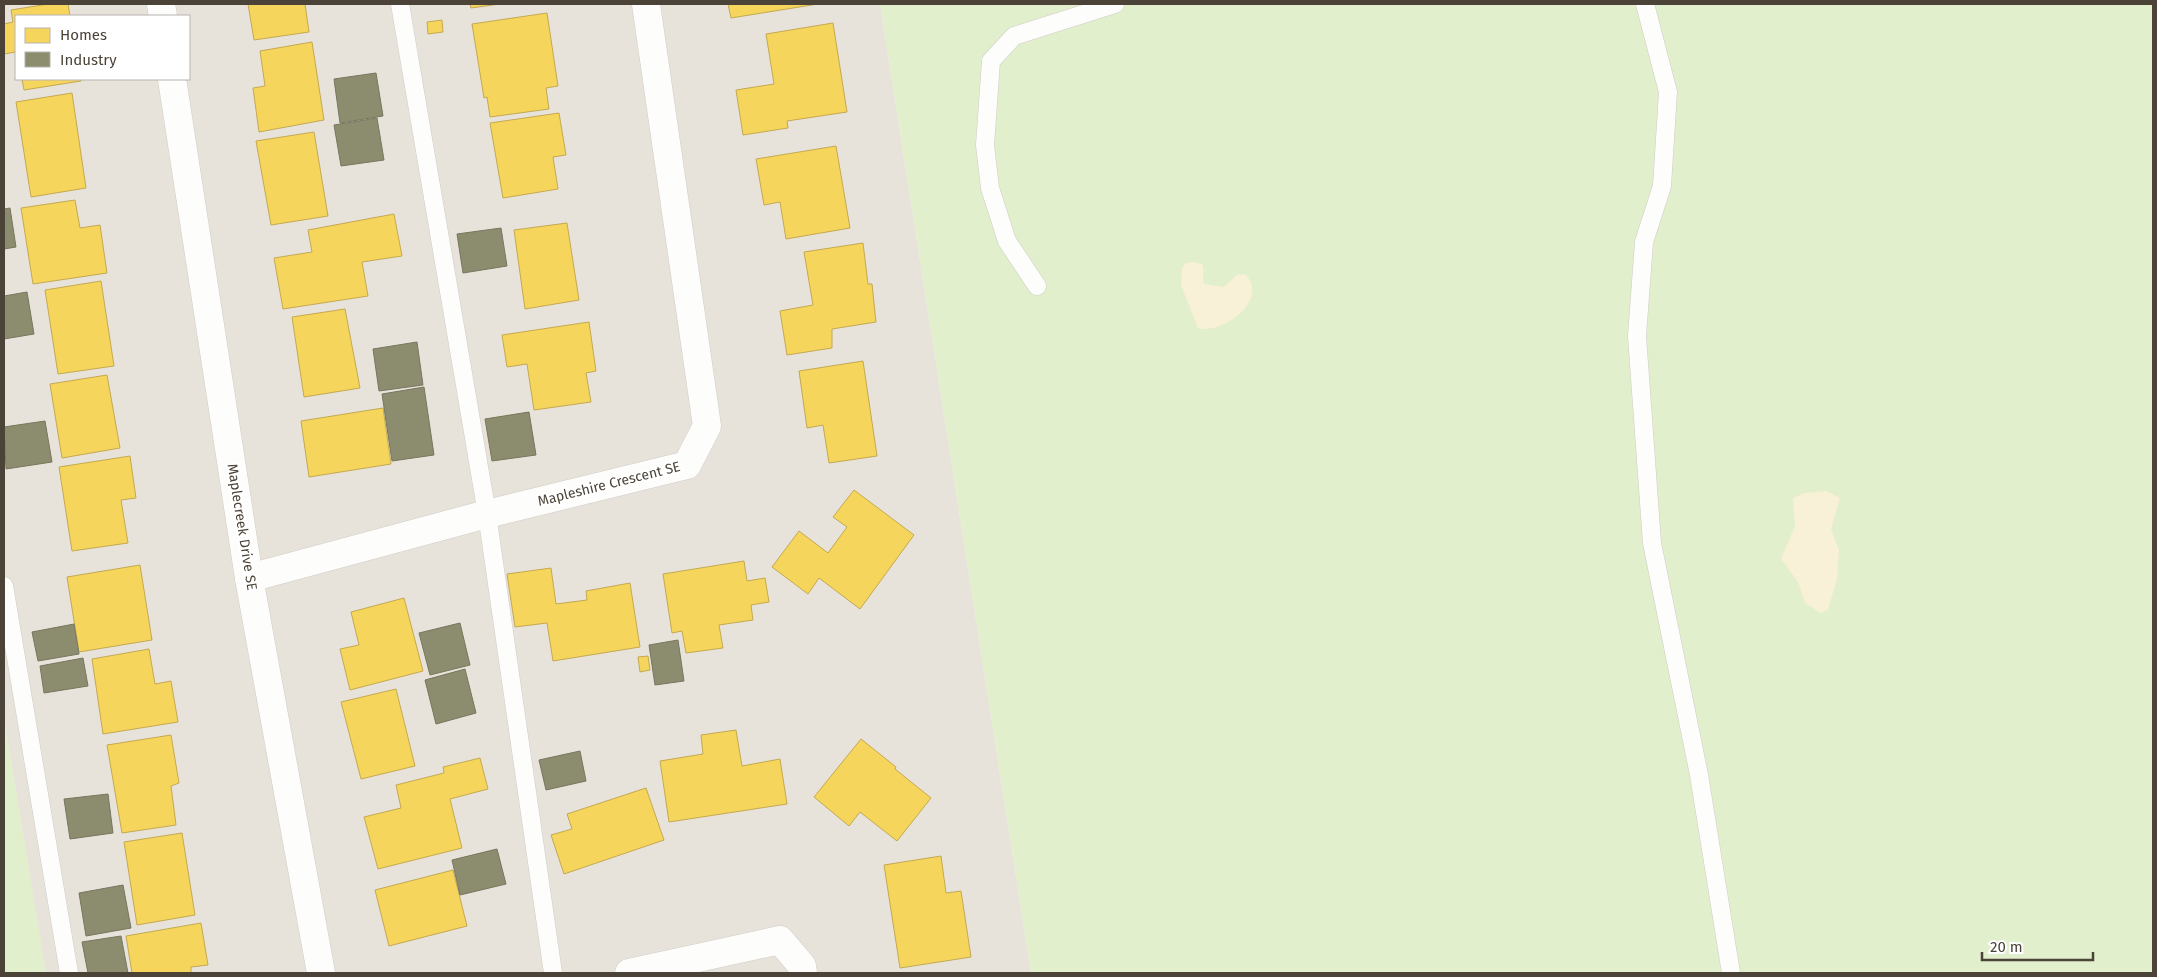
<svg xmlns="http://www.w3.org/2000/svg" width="2157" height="977" viewBox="0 0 2157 977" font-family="'Fira Sans',sans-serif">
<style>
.residential{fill:#e8e3da;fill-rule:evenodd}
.green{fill:#e2efcc}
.sand{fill:#f8f0d7}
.homes{fill:#f6d55c;stroke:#c3a951}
.industry{fill:#8c8c6e;stroke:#78765e}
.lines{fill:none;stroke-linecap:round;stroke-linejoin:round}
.lane-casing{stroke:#cfccc7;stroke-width:19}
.street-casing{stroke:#cfccc7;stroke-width:29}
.lane{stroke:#fdfdfc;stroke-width:18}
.street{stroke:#fdfdfc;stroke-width:28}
.labels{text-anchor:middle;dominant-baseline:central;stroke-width:5;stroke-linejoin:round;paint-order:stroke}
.street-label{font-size:14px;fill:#4b4337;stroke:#fff}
</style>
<rect width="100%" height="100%" fill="#f3f1ed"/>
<path class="residential" d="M4 4H880L1031 973H4ZM16 16H189V79H16Z"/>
<g class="green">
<polygon points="880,4 2153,4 2153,973 1031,973"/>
<polygon points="4,717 46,973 4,973"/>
</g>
<g class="sand">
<path d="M1193 262 1202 264C1205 271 1202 277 1204 284L1224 287 1238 274 1246 275C1270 302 1220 335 1198 328L1181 285 1182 268 1186 263Z"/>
<polygon points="1826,491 1840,498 1831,529 1839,550 1838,564 1837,579 1828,610 1821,613 1805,603 1798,582 1781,559 1795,526 1793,498 1804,493"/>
</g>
<g class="homes">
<polygon points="48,4 68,4 70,16 16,16 16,52 4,54 4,24 13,22 11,10"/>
<polygon points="248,4 305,4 309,32 254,40"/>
<polygon points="470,4 500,4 471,8"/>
<polygon points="728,4 818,4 731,18"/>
<polygon points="547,13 558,86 546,88 549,109 490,117 487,97 484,98 472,24"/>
<polygon points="442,20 443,32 428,34 427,22"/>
<polygon points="833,23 847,112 787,121 788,128 743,135 736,90 774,84 766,34"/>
<polygon points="312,42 324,120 259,132 253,88 265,86 260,51"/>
<polygon points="22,79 81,79 81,81 24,90"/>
<polygon points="72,93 86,188 31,197 16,102"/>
<polygon points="559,113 566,155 553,157 558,189 503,198 490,123"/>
<polygon points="314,132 328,216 271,225 256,141"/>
<polygon points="836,146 850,228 786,239 780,202 764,205 756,159"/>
<polygon points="75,200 80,228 100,225 107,273 33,284 21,208"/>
<polygon points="394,214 402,256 362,262 368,296 283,309 274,258 312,252 308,230"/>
<polygon points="567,223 579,300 525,309 514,230"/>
<polygon points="863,243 868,284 872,284 876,322 832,329 832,348 787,355 780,311 813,305 804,252"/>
<polygon points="101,281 114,366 58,374 45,290"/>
<polygon points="345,309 360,388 304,397 292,317"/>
<polygon points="589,322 596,371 586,373 591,402 534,410 527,364 507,367 502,335"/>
<polygon points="863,361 877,456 829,463 823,425 807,428 799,371"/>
<polygon points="107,375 120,448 62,458 50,384"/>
<polygon points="383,408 391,464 309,477 301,421"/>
<polygon points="130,456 136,498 121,500 128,543 72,551 59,467"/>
<polygon points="854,490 914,535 860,609 819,578 808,594 772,567 799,531 828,553 847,527 833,517"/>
<polygon points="744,561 747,581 765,578 769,602 751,605 753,620 719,625 723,648 686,653 682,631 672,633 663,574"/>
<polygon points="140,565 152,640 79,652 67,577"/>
<polygon points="551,568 556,604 587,600 586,591 630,583 640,647 553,661 547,623 515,627 507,574"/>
<polygon points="404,598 423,671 350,690 340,649 359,645 351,612"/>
<polygon points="149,649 155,684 171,681 178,722 103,734 92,659"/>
<polygon points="648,656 650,670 640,672 638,657"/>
<polygon points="396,689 415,766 361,779 341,702"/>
<polygon points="736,730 742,766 780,759 787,804 669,822 660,761 703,754 701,735"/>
<polygon points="171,735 179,783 171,786 176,825 122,833 107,745"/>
<polygon points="861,739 896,767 895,769 931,798 897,841 860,812 849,826 814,797"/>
<polygon points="480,758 488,789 450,799 462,848 378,869 364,817 401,808 396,785 444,773 443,767"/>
<polygon points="646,788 664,840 564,874 551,835 572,829 567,814"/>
<polygon points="182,833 195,915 137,925 124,842"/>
<polygon points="941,856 946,893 961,891 971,957 900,968 884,865"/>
<polygon points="453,870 467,926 389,946 375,890"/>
<polygon points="201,923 208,965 191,967 191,973 132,973 126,936"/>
</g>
<g class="industry">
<polygon points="376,73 383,116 340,123 334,79"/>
<polygon points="377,118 384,160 341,166 334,125"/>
<polygon points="10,208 16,247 4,249 4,209"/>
<polygon points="501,228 507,266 463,273 457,234"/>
<polygon points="27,292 34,334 4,339 4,296"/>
<polygon points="417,342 423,385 379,391 373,349"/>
<polygon points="424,387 434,455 392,461 382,394"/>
<polygon points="529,412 536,455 492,461 485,419"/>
<polygon points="45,421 52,462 6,469 4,427"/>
<polygon points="460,623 470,665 430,675 419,633"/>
<polygon points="74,624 79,654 38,661 32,632"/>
<polygon points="678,640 684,681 655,685 649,645"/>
<polygon points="83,658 88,686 44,693 40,666"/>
<polygon points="465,669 476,713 436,724 425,680"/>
<polygon points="580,751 586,781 546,790 539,760"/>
<polygon points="108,794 113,833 70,839 64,799"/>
<polygon points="497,849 506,884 460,895 452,860"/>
<polygon points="123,885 131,928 86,936 79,893"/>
<polygon points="121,936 128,973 88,973 82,942"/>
</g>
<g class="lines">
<g class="lane-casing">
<g id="lane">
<polyline points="400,4 487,514 553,973"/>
<polyline points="1645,4 1668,92 1662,186 1644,242 1637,336 1652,543 1699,775 1731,973"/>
<polyline points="1037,286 1007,241 990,188 985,145 991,61 1014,36 1115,4"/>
<polyline points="4,586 69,973"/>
</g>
</g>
<g class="street-casing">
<g id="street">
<polyline points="161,4 163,16"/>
<polyline points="172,79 249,578 321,973"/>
<polyline points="249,578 487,514 687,465 707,426 646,4"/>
<polyline points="629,973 780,940 802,966 803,973"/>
</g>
</g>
<use href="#lane" class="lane"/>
<use href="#street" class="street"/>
</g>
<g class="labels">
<g class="street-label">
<text transform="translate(609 484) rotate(-14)">Mapleshire Crescent SE</text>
<text transform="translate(242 527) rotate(81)">Maplecreek Drive SE</text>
</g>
</g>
<rect width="2157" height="977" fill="none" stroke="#4b4337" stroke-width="10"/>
<rect x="15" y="15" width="175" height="65" fill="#ffffff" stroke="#b7b4af"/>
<rect x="25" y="28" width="25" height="15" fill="#f6d55c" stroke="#b7b4af"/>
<text x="60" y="40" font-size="15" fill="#4b4337">Homes</text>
<rect x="25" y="52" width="25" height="15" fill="#8c8c6e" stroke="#b7b4af"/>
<text x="60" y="65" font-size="15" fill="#4b4337">Industry</text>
<path d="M1982 952v8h111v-8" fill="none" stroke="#4b4337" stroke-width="2.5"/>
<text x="1990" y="952" font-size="15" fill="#4b4337" stroke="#ffffff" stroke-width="4" paint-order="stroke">20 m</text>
</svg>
